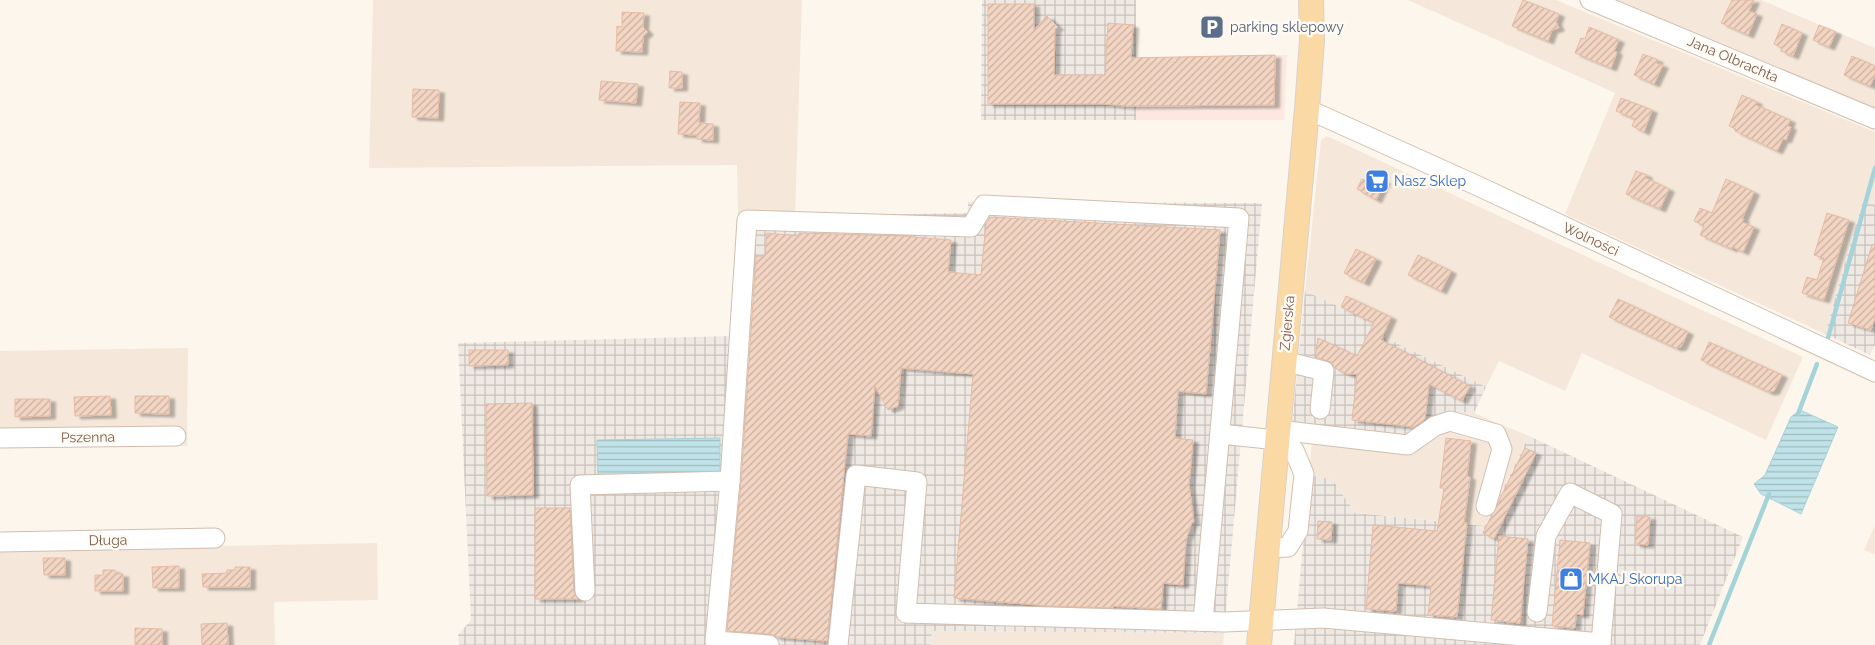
<svg xmlns="http://www.w3.org/2000/svg" width="1875" height="645" viewBox="0 0 1875 645" font-family="Raleway,sans-serif">
<style>
.residential{fill:#f5e8da}
.commercial{fill:#fde8e0}
.industrial{fill:url(#industrial-grid)}
.water{fill:url(#water-rules);stroke:#a5d3da}
.lines{fill:none;stroke-linecap:round;stroke-linejoin:round}
.stream{stroke:#a5d3da;stroke-width:4.5}
.building{fill:url(#building-hatch);stroke:#e6bba3;filter:url(#shadow)}
.minor-casing{stroke:#d1beb0;stroke-width:21}
.major-casing{stroke:#dad1cd;stroke-width:26}
.minor{stroke:#fff;stroke-width:19}
.major{stroke:#fbd9a5;stroke-width:24}
.labels{text-anchor:middle;dominant-baseline:central;stroke-width:5;stroke-linejoin:round;paint-order:stroke}
.service-label{font-size:14px;fill:#4e5e75;stroke:#fffaf3;text-anchor:start}
.street-label{font-size:14px;fill:#7a5c4d;stroke:#fffaf3}
.shop-label{font-size:14px;fill:#366cbe;stroke:#fffaf3;text-anchor:start}
</style>
<defs>
<pattern id="industrial-grid" width="8" height="8" patternUnits="userSpaceOnUse" patternTransform="scale(1.25)"><rect width="8" height="8" fill="#efe9e4"/><path d="M0 4h8M4 0v8" fill="none" stroke="#c7c0bb"/></pattern>
<pattern id="water-rules" width="6" height="5" patternUnits="userSpaceOnUse" patternTransform="scale(1.25)"><rect width="6" height="5" fill="#bfe3e8"/><path d="M0 2.5h6" fill="none" stroke="#a0bbbe"/></pattern>
<pattern id="building-hatch" width="6" height="6" patternUnits="userSpaceOnUse" patternTransform="scale(1.25)"><rect width="6" height="6" fill="#f3d5c3"/><path d="M-1 1l2-2M0 6l6-6M5 7l2-2" fill="none" stroke="#cab0a1"/></pattern>
<filter id="shadow"><feDropShadow dx="5.5" dy="3" stdDeviation="1" flood-color="#0004"/></filter>
</defs>
<rect width="100%" height="100%" fill="#fdf6ec"/>
<g class="residential">
<polygon points="373,0 802,0 795,216 738,217 737,165 369,168"/>
<polygon points="1408,0 1556,0 1875,132 1875,205 1863,200 1825,334 1565,214 1615,93"/>
<polygon points="1617,0 1761,0 1875,48 1875,108"/>
<polygon points="1327,136 1803,357 1766,440 1582,353 1565,391 1499,361 1486,387 1384,337 1387,329 1305,291 1321,140"/>
<polygon points="188,348 187,446 0,446 0,351"/>
<polygon points="1442,411 1474,413 1529,436 1485,526 1355,513 1332,479 1309,475 1313,427 1416,433"/>
<polygon points="1875,525 1875,555 1864,550"/>
<polygon points="377,543 378,600 274,602 275,645 0,645 0,550"/>
<polygon points="932,631 1224,633 1223,645 931,645"/>
</g>
<polygon class="commercial" points="1287,55 1284,120 1136,120 1136,57"/>
<g class="industrial">
<polygon points="982,0 1136,0 1136,120 981,120"/>
<polygon points="1863,200 1875,205 1875,345 1870,355 1825,334"/>
<polygon points="968,202 1262,203 1224,633 932,631 931,645 459,645 458,635 471,620 458,343 731,336 738,217 968,213"/>
<polygon points="1305,291 1387,329 1384,337 1486,387 1474,413 1442,411 1416,433 1390,436 1292,425"/>
<polygon points="1529,436 1743,537 1700,645 1294,645 1309,475 1332,479 1355,513 1485,526"/>
</g>
<g class="water">
<polygon points="1800,410 1838,427 1801,514 1761,494 1754,484 1765,475 1791,417"/>
<polygon points="720,438 720,477 598,479 597,440"/>
</g>
<g class="lines">
<g class="stream">
<polyline points="1828,338 1875,168"/>
<polyline points="1798,414 1817,364"/>
<polyline points="1709,645 1769,494"/>
</g>
</g>
<g class="building">
<polygon points="1523,0 1559,14 1556,22 1559,28 1552,30 1548,41 1512,26"/>
<polygon points="1732,0 1754,0 1749,11 1757,14 1748,35 1721,23"/>
<polygon points="988,4 1034,4 1034,30 1047,16 1058,27 1055,29 1054,75 1105,75 1108,23 1133,25 1131,58 1275,55 1274,105 1127,106 1103,104 988,104"/>
<polygon points="622,12 644,13 643,27 648,32 643,36 642,52 616,51 617,26 622,27"/>
<polygon points="1782,24 1802,33 1793,56 1781,51 1782,48 1774,44"/>
<polygon points="1819,25 1836,32 1829,47 1813,40"/>
<polygon points="1589,27 1619,40 1614,51 1617,52 1611,68 1575,53 1581,38 1585,39"/>
<polygon points="1643,54 1658,60 1656,63 1663,65 1654,84 1634,75"/>
<polygon points="1852,56 1875,66 1875,75 1870,86 1844,75"/>
<polygon points="670,71 682,72 682,88 669,88"/>
<polygon points="601,81 638,84 636,103 599,100"/>
<polygon points="413,89 439,90 438,118 412,117"/>
<polygon points="1742,95 1757,102 1756,105 1790,120 1788,126 1791,127 1786,140 1783,139 1777,151 1735,131 1736,129 1729,126"/>
<polygon points="1621,98 1652,110 1644,132 1632,126 1635,119 1616,111"/>
<polygon points="680,102 700,103 699,123 713,124 713,140 697,139 697,135 678,134"/>
<polygon points="1636,171 1647,175 1646,178 1669,189 1660,209 1626,194"/>
<polygon points="1370,175 1385,181 1376,200 1357,189 1362,179 1367,181"/>
<polygon points="1726,179 1754,192 1742,219 1744,219 1742,222 1754,227 1743,252 1733,247 1732,249 1700,235 1704,226 1694,221 1700,208 1712,213"/>
<polygon points="1827,213 1849,220 1824,300 1802,293 1807,277 1817,280 1824,258 1814,255"/>
<polygon points="990,217 1220,230 1206,394 1178,391 1175,438 1193,440 1189,485 1194,522 1192,522 1186,540 1183,585 1163,583 1161,609 1113,606 1113,608 1049,606 954,598 973,374 901,368 898,406 888,410 875,386 871,436 848,434 827,641 777,637 770,634 727,631 741,482 756,256 765,256 767,233 799,236 799,233 903,236 951,240 948,272 981,275 986,224"/>
<polygon points="1872,245 1875,245 1875,318 1871,330 1848,323"/>
<polygon points="1356,249 1376,259 1364,283 1344,273"/>
<polygon points="1418,255 1451,271 1441,291 1408,275"/>
<polygon points="1346,296 1391,317 1381,340 1470,386 1462,401 1429,384 1425,419 1414,427 1352,420 1357,374 1347,374 1335,368 1331,362 1315,357 1318,338 1357,356 1374,323 1341,307"/>
<polygon points="1618,299 1688,332 1681,347 1676,348 1609,317"/>
<polygon points="1709,342 1782,375 1774,391 1769,392 1701,360"/>
<polygon points="469,350 508,350 508,365 469,366"/>
<polygon points="110,396 111,415 75,416 74,397"/>
<polygon points="135,396 169,396 169,414 135,413"/>
<polygon points="15,399 50,399 50,416 15,417"/>
<polygon points="532,403 533,495 487,496 486,404"/>
<polygon points="1446,438 1471,441 1467,476 1470,477 1464,523 1467,523 1457,617 1428,615 1431,586 1398,583 1396,611 1366,609 1373,525 1437,531 1444,488 1440,488"/>
<polygon points="1525,448 1536,453 1494,539 1483,533"/>
<polygon points="535,508 570,508 574,592 578,599 535,599"/>
<polygon points="1637,516 1650,517 1648,545 1635,544"/>
<polygon points="1318,521 1332,522 1331,540 1317,539"/>
<polygon points="1499,536 1528,539 1520,623 1491,620"/>
<polygon points="1560,540 1590,543 1583,615 1576,614 1575,628 1552,626"/>
<polygon points="43,558 65,558 65,575 44,575"/>
<polygon points="179,566 179,588 153,588 152,567"/>
<polygon points="235,567 250,567 250,587 203,587 202,574 227,573 227,570 235,570"/>
<polygon points="103,570 115,570 115,574 123,574 123,591 95,591 95,575 103,575"/>
<polygon points="227,623 228,645 202,645 201,624"/>
<polygon points="135,628 162,629 162,645 135,645"/>
</g>
<g class="lines">
<g class="minor-casing">
<g id="minor">
<polyline points="1590,0 1875,119"/>
<polyline points="1307,109 1478,186 1875,372"/>
<polyline points="1284,361 1324,371 1320,409"/>
<polyline points="1278,430 1408,445 1435,426 1450,421 1496,434 1502,449 1486,506"/>
<polyline points="1220,434 1277,440 1294,450 1304,474 1298,531 1288,547 1268,548"/>
<polyline points="0,438 176,436"/>
<polyline points="730,481 747,220 971,227 984,205 1239,218 1203,621"/>
<polyline points="0,542 215,538"/>
<polyline points="585,591 580,485 730,481 715,641 769,645"/>
<polyline points="838,645 856,475 917,482 906,613 1225,622 1323,618 1601,643 1612,514 1570,493 1546,536 1537,612"/>
</g>
</g>
<g class="major-casing">
<polyline id="major" points="1259,645 1307,109 1312,40 1311,0"/>
</g>
<use href="#minor" class="minor"/>
<use href="#major" class="major"/>
</g>
<defs>
<g id="parking-square" transform="scale(1.25)"><rect x="-9" y="-9" width="18" height="18" rx="4" fill="#5c6f8a" stroke="#fffaf3"/><path d="M-3.5-5.5H1a3.5 3.5 0 0 1 0 7H-1V5.5H-3.5ZM-1-3.4V-.6H.8a1.4 1.4 0 0 0 0-2.8Z" fill="#fff"/></g>
<g id="supermarket-square" transform="scale(1.25)"><rect x="-9" y="-9" width="18" height="18" rx="4" fill="#3f7fe0" stroke="#fffaf3"/><path d="M-6-5.5h2.5l.6 2H6L4.5 2H-2.5L-4.4-4H-6ZM-1.5 3.2a1.3 1.3 0 1 0 .1 0ZM3 3.2a1.3 1.3 0 1 0 .1 0Z" fill="#fff"/></g>
<g id="shop-square" transform="scale(1.25)"><rect x="-9" y="-9" width="18" height="18" rx="4" fill="#3f7fe0" stroke="#fffaf3"/><path d="M-5-2.5h2.3a2.7 3.5 0 0 1 5.4 0H5L5.5 6h-11ZM-1.5-2.5h3a1.5 2.3 0 0 0-3 0Z" fill="#fff"/></g>
</defs>
<g fill-rule="evenodd">
<use href="#parking-square" x="1212" y="27"/>
<use href="#supermarket-square" x="1377" y="181"/>
<use href="#shop-square" x="1571" y="579"/>
</g>
<g class="labels">
<g class="service-label">
<text x="1230" y="27">parking sklepowy</text>
</g>
<g class="street-label">
<text transform="translate(1733 59) rotate(23)">Jana Olbrachta</text>
<text transform="translate(1591 239) rotate(25)">Wolności</text>
<text transform="translate(1287 323) rotate(-85)">Zgierska</text>
<text transform="translate(88 437) rotate(-1)">Pszenna</text>
<text transform="translate(108 540) rotate(-1)">Długa</text>
</g>
<g class="shop-label">
<text x="1394" y="181">Nasz Sklep</text>
<text x="1588" y="579">MKAJ Skorupa</text>
</g>
</g>
</svg>
